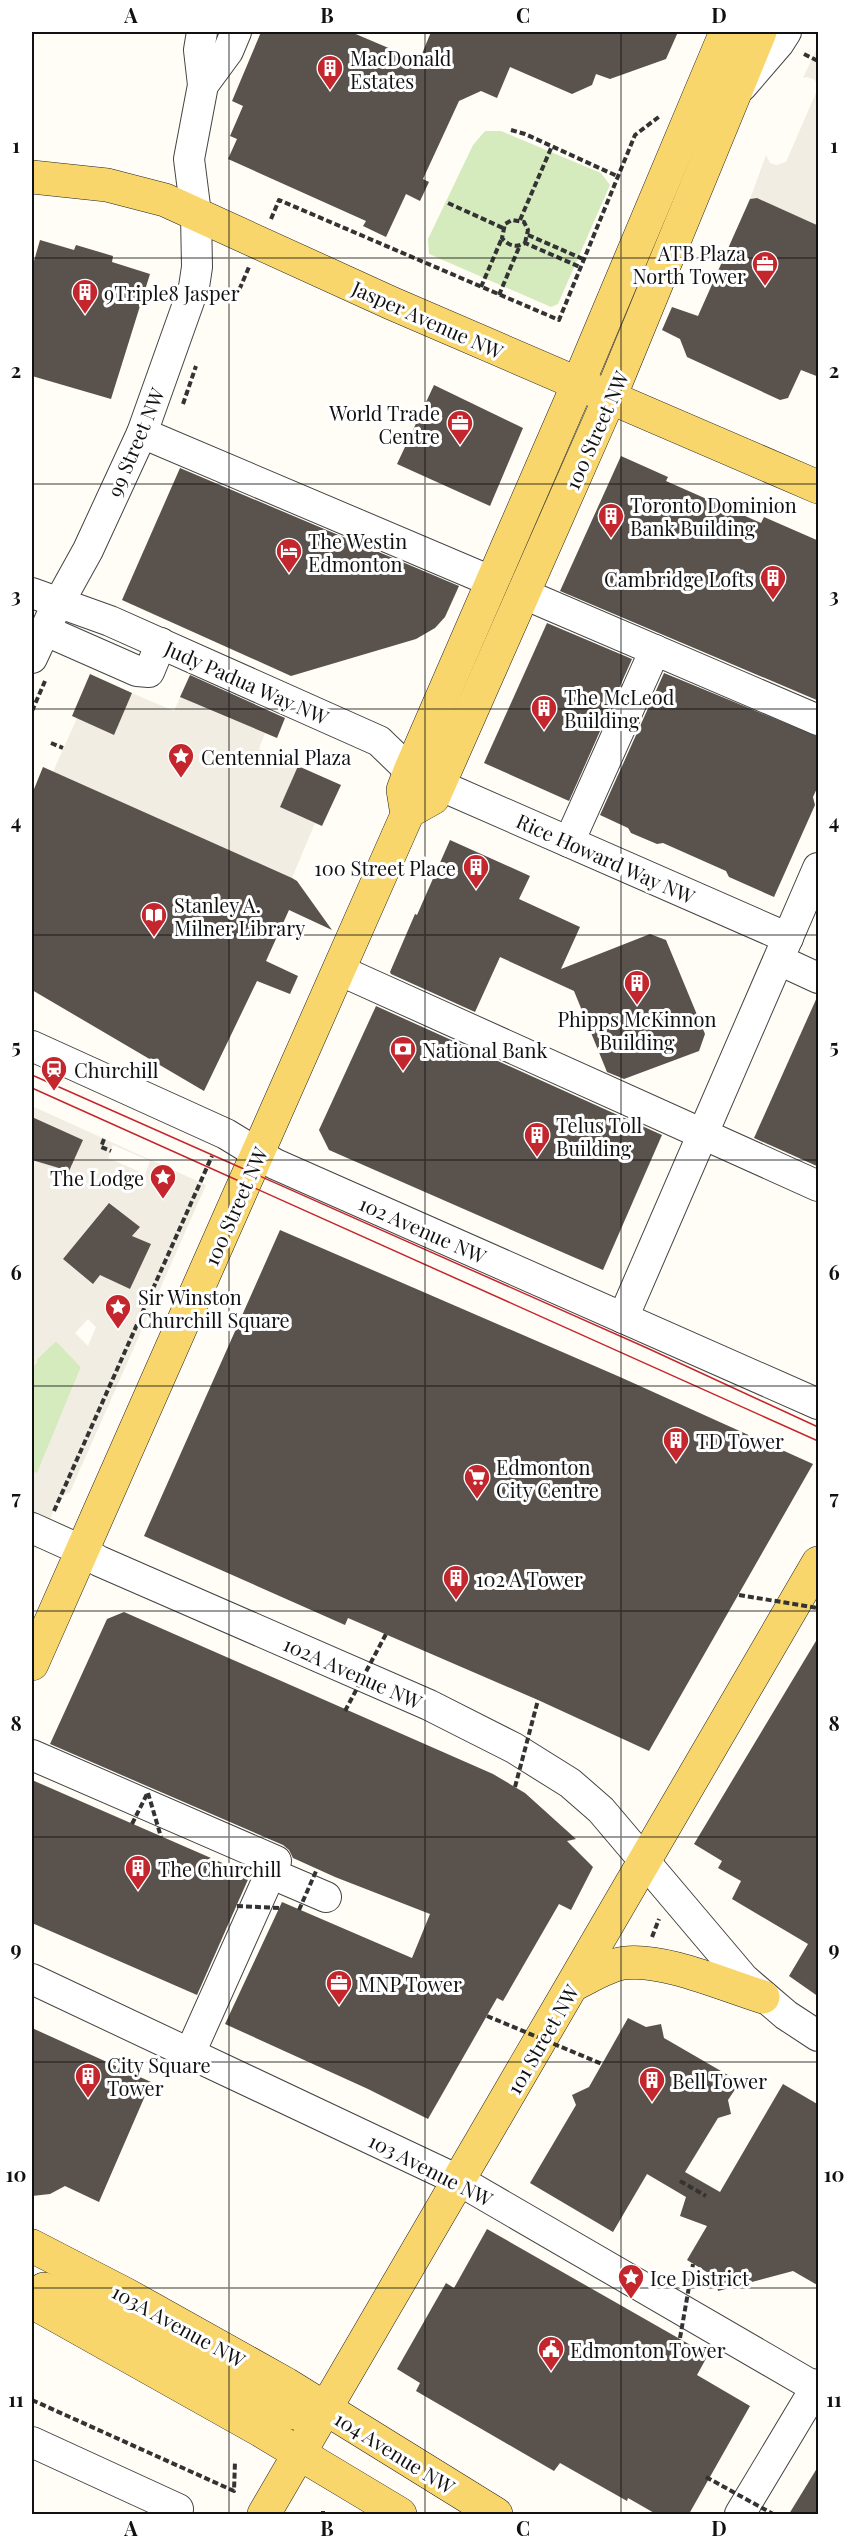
<svg xmlns="http://www.w3.org/2000/svg" width="850" height="2546" viewBox="0 0 850 2546" font-family="'Playfair Display',serif">
<style>
.green{fill:#d5ebbd}
.plaza{fill:#f1ede2;fill-rule:evenodd}
.building{fill:#5a524d}
.lines{fill:none;stroke-linecap:round;stroke-linejoin:round}
.minor-casing{stroke:#444;stroke-width:32}
.major-casing{stroke:#222;stroke-width:34}
.path{stroke:#333;stroke-width:4;stroke-dasharray:6 3;stroke-linecap:butt}
.minor{stroke:#fff;stroke-width:30}
.major{stroke:#f9d66b;stroke-width:33}
.tram{stroke:#c4262e;stroke-width:1.5}
.path-bridge{stroke:#333;stroke-width:4;stroke-dasharray:6 3;stroke-linecap:butt}
.grid{fill:none;stroke:#111;stroke-width:1.5;stroke-opacity:0.55}
.labels{text-anchor:middle;dominant-baseline:central;stroke-width:6;stroke-linejoin:round;paint-order:stroke}
.poi-label{font-size:20px;fill:#111;stroke:#fff;text-anchor:start}
.street-label{font-size:20px;fill:#111;stroke:#fff}
.neatline{fill:none;stroke:#111;stroke-width:2}
.grid-label{font-size:20px;text-anchor:middle;font-weight:bold;fill:#111}
</style>
<rect width="100%" height="100%" fill="#fffdf5"/>
<g class="green">
<polygon points="485,131 501,131 601,173 610,185 558,304 551,307 429,254 428,239 473,145"/>
<polygon points="56,1341 81,1367 37,1474 32,1471 32,1368 37,1362 36,1360"/>
</g>
<g class="plaza">
<polygon points="817,48 818,50 818,226 757,198 750,199 766,155 770,163 776,165 786,162 818,88 815,80 807,77 803,78"/>
<polygon points="132,693 174,711 180,697 265,733 259,749 298,766 280,807 315,823 292,878 53,772 77,718 114,735"/>
<path d="M32 1106 206 1185 70 1492 59 1498 37 1549 32 1546V1471L37 1473 81 1367 56 1341 36 1360 37 1362 32 1368V1160L69 1171 83 1140 32 1117ZM113 1145 150 1161 145 1174 108 1158ZM110 1203 139 1227 132 1236 150 1245 130 1289 111 1280 123 1247 93 1283 63 1259ZM88 1319 96 1327 88 1346 75 1333Z"/>
</g>
<g class="building">
<polygon points="261,32 351,32 419,61 431,32 678,32 666,59 610,79 596,74 592,85 572,94 510,67 497,98 481,91 459,101 423,179 429,182 420,201 406,194 386,237 363,226 366,221 228,159 237,139 230,136 243,106 232,101"/>
<polygon points="757,198 819,226 819,377 801,370 788,398 780,400 687,357 680,339 662,330 672,307 698,316 750,199"/>
<polygon points="40,240 74,250 76,245 113,256 112,262 150,274 111,399 32,376 32,268"/>
<polygon points="434,385 523,428 490,506 397,464"/>
<polygon points="621,456 668,477 666,481 761,523 764,517 819,541 819,701 560,591"/>
<polygon points="180,468 459,586 445,617 435,628 416,639 291,676 122,600"/>
<polygon points="547,623 632,659 569,801 484,763"/>
<polygon points="664,673 819,737 819,784 813,797 815,805 774,897 729,877 726,871 663,843 657,844 631,833 628,828 600,815"/>
<polygon points="90,674 132,693 114,735 72,716"/>
<polygon points="190,675 285,718 277,738 180,697"/>
<polygon points="298,766 341,785 322,826 280,807"/>
<polygon points="43,767 292,878 297,881 332,930 289,910 266,961 298,976 290,994 257,981 204,1091 32,990 32,794"/>
<polygon points="450,840 530,876 519,899 580,927 561,969 650,934 666,940 705,1034 699,1051 624,1079 607,1072 574,991 500,957 475,1012 391,974 390,972 415,914 417,915"/>
<polygon points="818,995 819,995 819,1167 754,1138"/>
<polygon points="376,1006 662,1135 603,1270 329,1150 319,1130"/>
<polygon points="32,1117 83,1140 69,1171 32,1160"/>
<polygon points="109,1203 140,1227 132,1236 151,1244 130,1289 100,1275 93,1284 63,1259"/>
<polygon points="280,1230 620,1377 813,1464 649,1751 538,1700 348,1618 345,1625 144,1536"/>
<polygon points="124,1612 493,1774 525,1793 576,1839 567,1841 593,1867 571,1910 559,1904 503,2001 497,1998 428,2119 368,2089 225,2024 282,1902 412,1958 430,1914 335,1877 293,1858 289,1850 283,1845 50,1744 107,1619"/>
<polygon points="819,1636 819,1997 789,1976 808,1944 732,1899 741,1881 718,1868 722,1861 694,1844"/>
<polygon points="32,1780 250,1875 197,1995 32,1923"/>
<polygon points="628,2018 646,2027 661,2024 664,2038 740,2082 728,2100 731,2114 718,2118 685,2172 720,2192 783,2084 819,2105 819,2286 793,2271 718,2291 715,2277 687,2260 707,2226 680,2216 686,2197 647,2174 613,2232 530,2183 576,2105 572,2095 589,2087"/>
<polygon points="32,2028 151,2082 99,2202 65,2186 50,2194 32,2196"/>
<polygon points="487,2229 708,2355 697,2375 750,2406 689,2514 656,2514 628,2498 627,2501 560,2463 554,2471 416,2391 420,2383 397,2369 446,2283 454,2288"/>
<polygon points="819,2465 819,2514 789,2514"/>
</g>
<g class="lines">
<g class="minor-casing">
<g id="minor">
<polyline points="203,85 228,51 236,32"/>
<polyline points="742,86 779,43 786,32"/>
<polyline points="142,433 493,582"/>
<polyline points="32,593 110,621 379,741 410,771 439,785 788,938"/>
<polyline points="524,594 818,720"/>
<polyline points="44,630 137,671 149,672 161,643"/>
<polyline points="32,658 52,615 88,550 142,433 194,287 197,267 196,214 189,159 203,85 199,50 202,32"/>
<polyline points="569,842 655,650"/>
<polyline points="779,960 818,978"/>
<polyline points="339,970 818,1186"/>
<polyline points="32,1046 226,1134 275,1164 818,1404"/>
<polyline points="623,1318 818,868"/>
<polyline points="32,1528 83,1551 99,1561 429,1705 514,1748 570,1783 601,1810 744,1979 786,2015 818,2036"/>
<polyline points="32,1755 276,1861 190,2053"/>
<polyline points="270,1873 326,1897"/>
<polyline points="32,1979 460,2181 818,2389"/>
<polyline points="32,2442 178,2509"/>
<polyline points="740,2514 818,2384"/>
</g>
</g>
<g class="major-casing">
<g id="major">
<polyline points="32,177 107,185 165,200 391,303 818,487"/>
<polyline points="408,812 433,798 610,397 760,32"/>
<polyline points="32,1664 407,815 403,790 410,771 578,384 726,32"/>
<path d="M573 1985C588 1978 608 1965 624 1963 664 1958 724 1985 763 1997"/>
<polyline points="32,2246 127,2295 286,2384 496,2514"/>
<path d="M44 2289 133 2327 278 2409C298 2414 307 2419 325 2408"/>
<polyline points="32,2302 260,2430 400,2514"/>
<polyline points="264,2514 818,1563"/>
</g>
</g>
<g class="path">
<polyline points="804,54 818,61"/>
<polyline points="511,130 525,134 617,176"/>
<polyline points="448,203 503,228"/>
<polyline points="271,219 279,200 559,320 635,135 660,116"/>
<polyline points="520,220 552,146"/>
<polyline points="528,235 583,259"/>
<path d="M525 243 528 230 524 222 512 220 505 224 502 238C509 246 516 248 525 243L580 267"/>
<polyline points="481,287 502,238"/>
<polyline points="221,293 240,288 249,267"/>
<polyline points="499,295 520,245"/>
<polyline points="183,404 196,366"/>
<polyline points="32,711 45,681"/>
<polyline points="51,743 63,748"/>
<polyline points="104,1139 101,1147 111,1151"/>
<polyline points="54,1511 212,1156"/>
<polyline points="652,1937 659,1919"/>
<polyline points="680,2181 706,2196"/>
<polyline points="32,2400 234,2491 235,2461"/>
<polyline points="323,2514 323,2511"/>
</g>
<use href="#minor" class="minor"/>
<use href="#major" class="major"/>
<g class="tram">
<polyline points="32,1075 647,1348 818,1427"/>
<polyline points="32,1088 818,1441"/>
</g>
<g class="path-bridge">
<polyline points="739,1595 818,1608"/>
<polyline points="345,1711 386,1634"/>
<polyline points="515,1787 538,1700"/>
<polyline points="148,1793 161,1837"/>
<polyline points="132,1824 147,1794"/>
<polyline points="237,1906 279,1908"/>
<polyline points="299,1910 317,1869"/>
<polyline points="487,2016 602,2064"/>
<polyline points="680,2338 693,2264"/>
<polyline points="706,2477 773,2514"/>
</g>
</g>
<path class="grid" d="M229 32V2514M425 32V2514M621 32V2514M32 258H818M32 484H818M32 709H818M32 935H818M32 1160H818M32 1386H818M32 1611H818M32 1837H818M32 2062H818M32 2288H818"/>
<defs>
<g id="building-pin" transform="scale(1.35)"><path d="M0 17L-7.5 6A9.5 9.5 0 1 1 7.5 6Z" fill="#c4262e" stroke="#fff"/><path d="M-4-6H4V6H1V3H-1V6H-4ZM-2.5-4.3h1.7v1.8h-1.7ZM.8-4.3h1.7v1.8H.8ZM-2.5-1h1.7V.8h-1.7ZM.8-1h1.7V.8H.8Z" fill="#fff"/></g>
<g id="office-pin" transform="scale(1.35)"><path d="M0 17L-7.5 6A9.5 9.5 0 1 1 7.5 6Z" fill="#c4262e" stroke="#fff"/><path d="M-6-3h4V-5.5h4V-3h4V5H-6ZM-1-4.5V-3h2v-1.5ZM-6 0V1H6V0Z" fill="#fff"/></g>
<g id="hotel-pin" transform="scale(1.35)"><path d="M0 17L-7.5 6A9.5 9.5 0 1 1 7.5 6Z" fill="#c4262e" stroke="#fff"/><path d="M-6-4.5h1.5V1H6V5H4.5V3h-9V5H-6ZM-4 0a1.8 1.8 0 1 1 3.6 0ZM.5 0V-2.5h3Q6-2.5 6 0Z" fill="#fff"/></g>
<g id="sight-pin" transform="scale(1.35)"><path d="M0 17L-7.5 6A9.5 9.5 0 1 1 7.5 6Z" fill="#c4262e" stroke="#fff"/><path d="M0-6L1.8-2.2L6-1.7L2.9 1.2L3.7 5.4L0 3.3L-3.7 5.4L-2.9 1.2L-6-1.7L-1.8-2.2Z" fill="#fff"/></g>
<g id="library-pin" transform="scale(1.35)"><path d="M0 17L-7.5 6A9.5 9.5 0 1 1 7.5 6Z" fill="#c4262e" stroke="#fff"/><path d="M-6-4Q-3-5.5-.7-3.5V5Q-3 3-6 4ZM6-4Q3-5.5 .7-3.5V5Q3 3 6 4Z" fill="#fff"/></g>
<g id="bank-pin" transform="scale(1.35)"><path d="M0 17L-7.5 6A9.5 9.5 0 1 1 7.5 6Z" fill="#c4262e" stroke="#fff"/><path d="M-6-4H6V4H-6ZM0-2.3a2.3 2.3 0 1 0 0 4.6a2.3 2.3 0 1 0 0-4.6Z" fill="#fff"/></g>
<g id="station-pin" transform="scale(1.35)"><path d="M0 17L-7.5 6A9.5 9.5 0 1 1 7.5 6Z" fill="#c4262e" stroke="#fff"/><path d="M-3-6H3Q5-6 5-4V2Q5 4 3 4L4.5 6H3L1.5 4h-3L-3 6H-4.5L-3 4Q-5 4-5 2V-4Q-5-6-3-6ZM-3.5-4v3h7v-3ZM-3.5 1v1.5H-2V1ZM2 1v1.5H3.5V1Z" fill="#fff"/></g>
<g id="supermarket-pin" transform="scale(1.35)"><path d="M0 17L-7.5 6A9.5 9.5 0 1 1 7.5 6Z" fill="#c4262e" stroke="#fff"/><path d="M-6-5.5h2.5l.6 2H6L4.5 2H-2.5L-4.4-4H-6ZM-1.5 3.2a1.3 1.3 0 1 0 .1 0ZM3 3.2a1.3 1.3 0 1 0 .1 0Z" fill="#fff"/></g>
<g id="civic-pin" transform="scale(1.35)"><path d="M0 17L-7.5 6A9.5 9.5 0 1 1 7.5 6Z" fill="#c4262e" stroke="#fff"/><path d="M-.6-6.5H3V-4.5H.6V-3L4-1V1h2V6H-6V1h2V-1L-.6-3ZM-1.2 2.5V6h2.4V2.5Z" fill="#fff"/></g>
</defs>
<g fill-rule="evenodd">
<use href="#building-pin" x="330" y="68"/>
<use href="#office-pin" x="765" y="264"/>
<use href="#building-pin" x="85" y="292"/>
<use href="#office-pin" x="460" y="423"/>
<use href="#building-pin" x="611" y="516"/>
<use href="#hotel-pin" x="289" y="551"/>
<use href="#building-pin" x="773" y="578"/>
<use href="#building-pin" x="544" y="708"/>
<use href="#sight-pin" x="181" y="756"/>
<use href="#building-pin" x="476" y="867"/>
<use href="#library-pin" x="154" y="915"/>
<use href="#building-pin" x="637" y="983"/>
<use href="#bank-pin" x="403" y="1049"/>
<use href="#station-pin" x="54" y="1069"/>
<use href="#building-pin" x="537" y="1135"/>
<use href="#sight-pin" x="163" y="1177"/>
<use href="#sight-pin" x="118" y="1307"/>
<use href="#building-pin" x="676" y="1440"/>
<use href="#supermarket-pin" x="477" y="1477"/>
<use href="#building-pin" x="456" y="1578"/>
<use href="#building-pin" x="138" y="1868"/>
<use href="#office-pin" x="339" y="1983"/>
<use href="#building-pin" x="88" y="2076"/>
<use href="#building-pin" x="652" y="2080"/>
<use href="#sight-pin" x="631" y="2277"/>
<use href="#civic-pin" x="551" y="2349"/>
</g>
<g class="labels">
<g class="poi-label">
<text x="350" y="57">MacDonald<tspan x="350" dy="23">Estates</tspan></text>
<text x="746" y="252" text-anchor="end">ATB Plaza<tspan x="746" dy="23">North Tower</tspan></text>
<text x="104" y="292">9Triple8 Jasper</text>
<text x="440" y="412" text-anchor="end">World Trade<tspan x="440" dy="23">Centre</tspan></text>
<text x="630" y="504">Toronto Dominion<tspan x="630" dy="23">Bank Building</tspan></text>
<text x="308" y="540">The Westin<tspan x="308" dy="23">Edmonton</tspan></text>
<text x="754" y="578" text-anchor="end">Cambridge Lofts</text>
<text x="564" y="696">The McLeod<tspan x="564" dy="23">Building</tspan></text>
<text x="201" y="756">Centennial Plaza</text>
<text x="456" y="867" text-anchor="end">100 Street Place</text>
<text x="174" y="904">Stanley A.<tspan x="174" dy="23">Milner Library</tspan></text>
<text x="637" y="1018" text-anchor="middle">Phipps McKinnon<tspan x="637" dy="23">Building</tspan></text>
<text x="422" y="1049">National Bank</text>
<text x="74" y="1069">Churchill</text>
<text x="556" y="1124">Telus Toll<tspan x="556" dy="23">Building</tspan></text>
<text x="144" y="1177" text-anchor="end">The Lodge</text>
<text x="138" y="1296">Sir Winston<tspan x="138" dy="23">Churchill Square</tspan></text>
<text x="696" y="1440">TD Tower</text>
<text x="496" y="1466">Edmonton<tspan x="496" dy="23">City Centre</tspan></text>
<text x="476" y="1578">102 A Tower</text>
<text x="158" y="1868">The Churchill</text>
<text x="358" y="1983">MNP Tower</text>
<text x="107" y="2064">City Square<tspan x="107" dy="23">Tower</tspan></text>
<text x="672" y="2080">Bell Tower</text>
<text x="650" y="2277">Ice District</text>
<text x="570" y="2349">Edmonton Tower</text>
</g>
<g class="street-label">
<text transform="translate(428 319) rotate(24)">Jasper Avenue NW</text>
<text transform="translate(596 430) rotate(-66)">100 Street NW</text>
<text transform="translate(135 442) rotate(-67)">99 Street NW</text>
<text transform="translate(247 682) rotate(24)">Judy Padua Way NW</text>
<text transform="translate(606 858) rotate(24)">Rice Howard Way NW</text>
<text transform="translate(235 1206) rotate(-66)">100 Street NW</text>
<text transform="translate(423 1229) rotate(24)">102 Avenue NW</text>
<text transform="translate(353 1672) rotate(24)">102A Avenue NW</text>
<text transform="translate(542 2039) rotate(-60)">101 Street NW</text>
<text transform="translate(431 2169) rotate(27)">103 Avenue NW</text>
<text transform="translate(179 2325) rotate(29)">103A Avenue NW</text>
<text transform="translate(395 2452) rotate(32)">104 Avenue NW</text>
</g>
</g>
<rect width="850" height="2546" fill="none" stroke="#ffffff" stroke-width="66"/>
<rect x="33" y="33" width="784" height="2480" class="neatline"/>
<g class="grid-label">
<text x="131" y="23">A</text>
<text x="327" y="23">B</text>
<text x="523" y="23">C</text>
<text x="719" y="23">D</text>
<text x="16" y="153">1</text>
<text x="834" y="153">1</text>
<text x="16" y="378">2</text>
<text x="834" y="378">2</text>
<text x="16" y="603">3</text>
<text x="834" y="603">3</text>
<text x="16" y="829">4</text>
<text x="834" y="829">4</text>
<text x="16" y="1054">5</text>
<text x="834" y="1054">5</text>
<text x="16" y="1280">6</text>
<text x="834" y="1280">6</text>
<text x="16" y="1505">7</text>
<text x="834" y="1505">7</text>
<text x="16" y="1731">8</text>
<text x="834" y="1731">8</text>
<text x="16" y="1956">9</text>
<text x="834" y="1956">9</text>
<text x="16" y="2182">10</text>
<text x="834" y="2182">10</text>
<text x="16" y="2407">11</text>
<text x="834" y="2407">11</text>
<text x="131" y="2536">A</text>
<text x="327" y="2536">B</text>
<text x="523" y="2536">C</text>
<text x="719" y="2536">D</text>
</g>
</svg>
